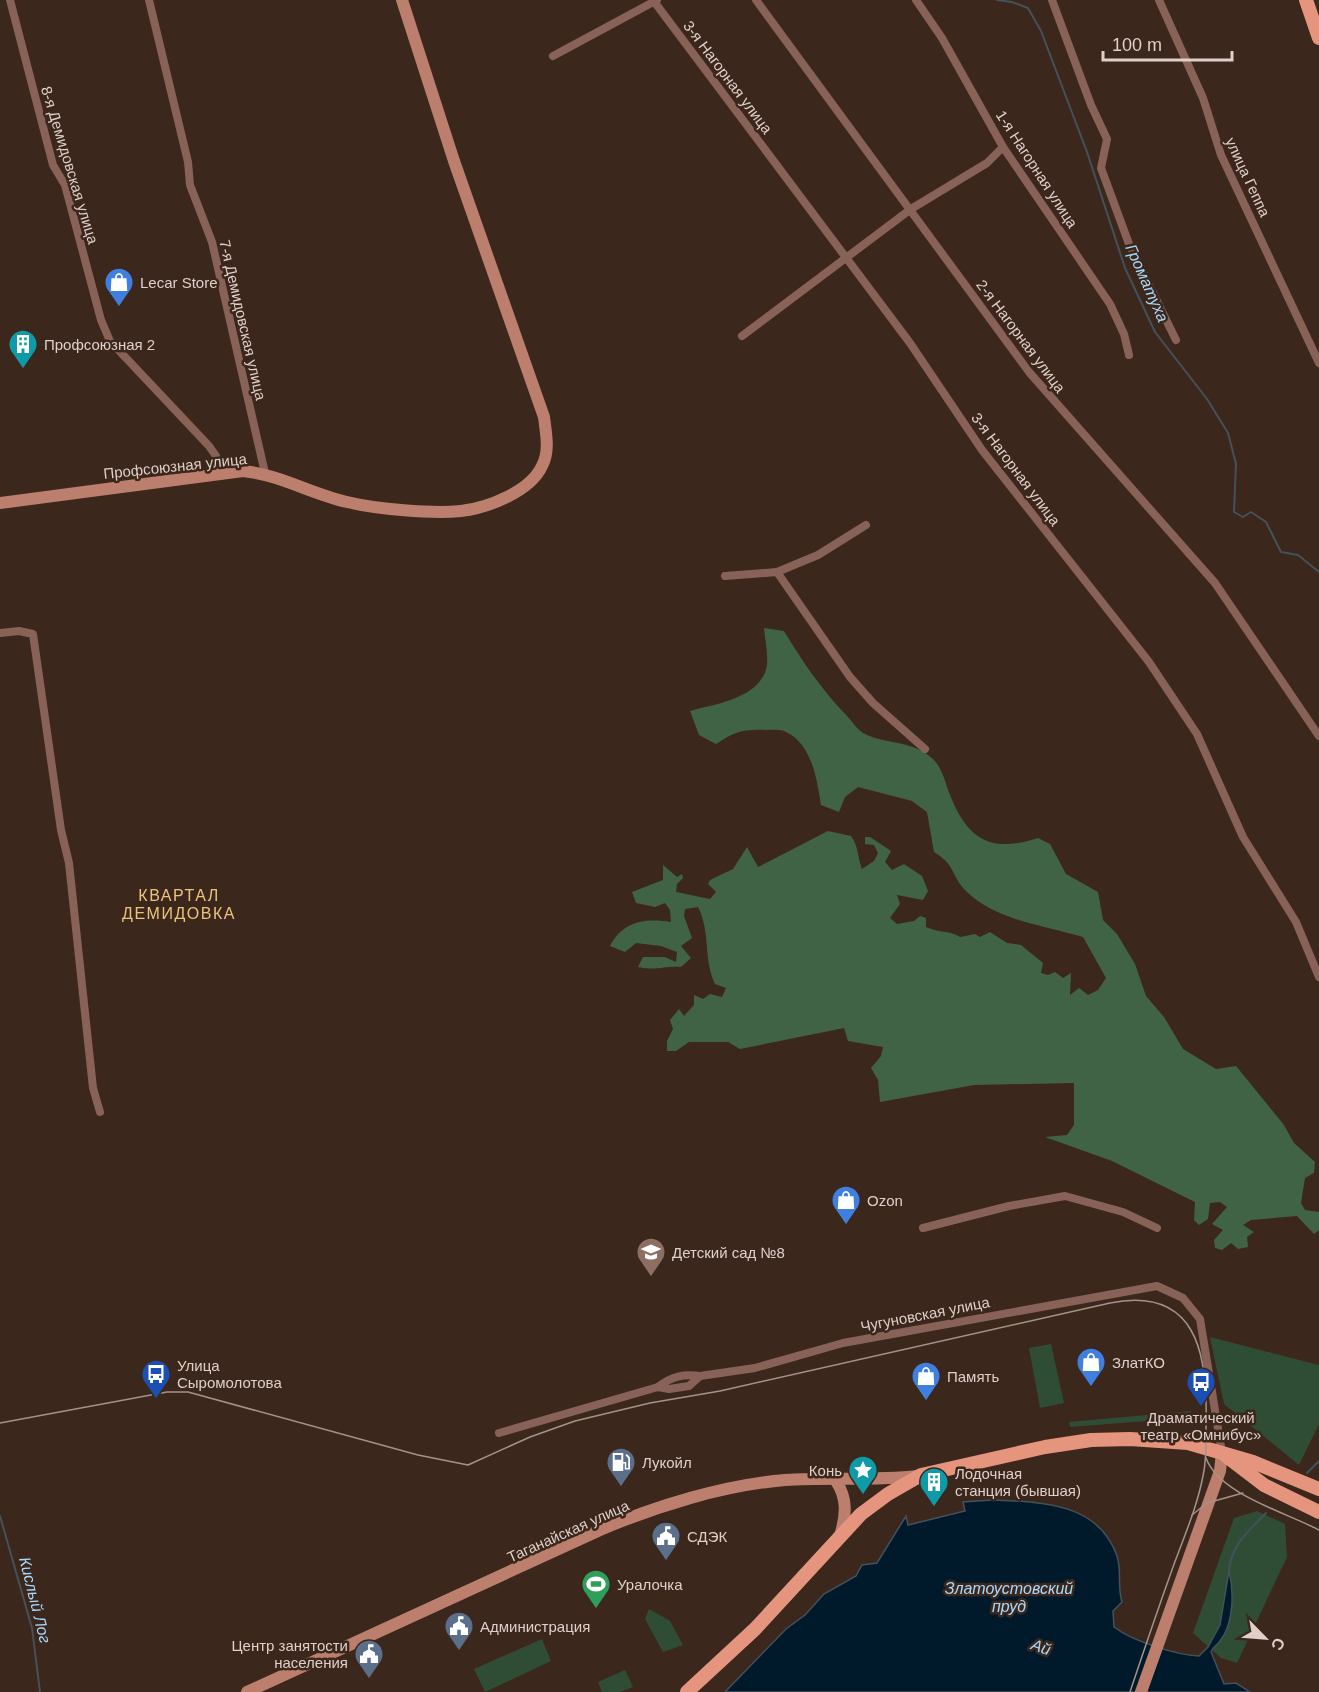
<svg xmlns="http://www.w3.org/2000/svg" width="1319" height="1692" viewBox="0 0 1319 1692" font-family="Arial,sans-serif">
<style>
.green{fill:#2f4d35}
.forest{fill:#406346}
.water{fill:#001a2b;stroke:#43515b;stroke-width:1.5}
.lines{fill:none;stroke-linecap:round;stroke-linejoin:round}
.stream{stroke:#43515b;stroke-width:2}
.minor{stroke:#896257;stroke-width:8}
.secondary{stroke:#bd7f6d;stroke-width:12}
.primary{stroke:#e5957e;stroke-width:14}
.tram{stroke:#a4938b;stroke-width:1.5}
.labels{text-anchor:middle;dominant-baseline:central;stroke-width:5;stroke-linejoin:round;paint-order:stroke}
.street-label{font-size:15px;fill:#dfd0ca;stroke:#3c271c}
.poi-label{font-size:15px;fill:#dfd0ca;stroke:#3c271c;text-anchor:start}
.water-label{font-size:16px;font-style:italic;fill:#a7d9fd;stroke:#3c271c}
.neighbourhood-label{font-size:16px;letter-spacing:1.5px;fill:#ebc37c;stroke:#3c271c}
</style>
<rect width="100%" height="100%" fill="#3c271c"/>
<g class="green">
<polygon points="1210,1337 1319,1365 1319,1424 1299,1465 1224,1404"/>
<polygon points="1051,1344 1064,1403 1040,1408 1029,1348"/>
<polygon points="1191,1411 1190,1416 1186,1418 1070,1427 1069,1422"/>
<polygon points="1257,1511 1285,1524 1287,1557 1237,1663 1221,1658 1193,1633 1234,1518"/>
<polygon points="649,1609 670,1621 683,1645 663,1652 645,1619"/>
<polygon points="542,1639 551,1661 485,1692 474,1669"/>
<polygon points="625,1670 633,1687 620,1692 602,1692 598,1682"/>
</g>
<path class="forest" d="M764 628 784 631C804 664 820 687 846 715 852 721 858 731 865 734 888 745 913 740 933 759 943 769 945 783 950 795 968 841 992 853 1038 838L1050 844 1066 874 1098 892 1103 920 1117 934 1135 964 1146 996 1164 1017 1183 1049 1216 1069 1236 1066 1284 1125 1294 1143 1315 1162 1314 1173 1305 1178 1301 1203 1305 1210 1319 1212V1230L1314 1234 1297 1216 1251 1220 1243 1225 1254 1232 1247 1237 1248 1247 1238 1249 1231 1243 1222 1250 1215 1248 1214 1240 1223 1230 1212 1224 1227 1207 1220 1202 1210 1203 1208 1219 1199 1225 1194 1220 1195 1202 1112 1161 1045 1137 1067 1135 1074 1125V1083L974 1085 880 1102 878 1080 871 1068 881 1056 883 1047 848 1041 844 1028 740 1049 728 1042H689L676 1051H667V1041L673 1029 670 1020 679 1009 684 1016 694 1005V995L703 999 710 994 722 997 726 988 715 984C703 959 711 933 698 907L685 909 684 916 692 938 681 946 691 958 681 967C664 966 656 971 638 967L643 957H665L676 962 677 952 661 946 636 943 625 952 610 946C623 921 645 918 671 922L670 910 665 903 655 907 636 903 632 892 663 880V865L677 877 682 874 683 878 677 884 676 892 710 899 716 892 708 884 710 880 733 869 747 847 758 867 828 831 851 836C859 847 857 856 862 869L874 861 878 853 874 845 865 844V837H870L891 851 885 862 892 870 904 864 922 876 928 891 923 900 897 895 900 904 890 918 897 924 914 921 920 916 926 918V927C938 933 949 930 960 937L975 934 980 937 990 932 1007 943 1021 945 1043 963 1041 973 1048 975 1055 972 1063 978 1071 973 1070 995 1079 988 1088 995 1098 990 1106 978 1083 937C1045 926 995 920 966 891 951 876 956 865 934 852L927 812 912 801 858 787 845 797 839 812 821 805C817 780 812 744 786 732 781 729 773 730 767 730 743 729 736 731 716 744L699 735 690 711C716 704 762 698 767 665 768 653 765 640 764 628Z"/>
<path class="water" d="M992 1500C1041 1502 1098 1502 1117 1556 1122 1572 1117 1586 1122 1602L1113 1611 1114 1627C1132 1641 1176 1655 1199 1656L1208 1647 1220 1625 1229 1571C1234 1591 1234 1624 1220 1641 1217 1646 1213 1646 1211 1652L1224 1684 1236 1683 1250 1692H725L786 1629 805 1615 824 1594 856 1576 862 1565 877 1563 906 1516 908 1525 965 1511 963 1502Z"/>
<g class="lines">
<g class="stream">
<polyline points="997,0 1012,2 1028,8 1041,31 1087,152 1125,268 1155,332 1207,399 1228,433 1236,464 1234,512 1243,517 1251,512 1266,522 1281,552 1298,555 1319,572"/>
<polyline points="1307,1473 1319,1461"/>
<polyline points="0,1516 32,1628 40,1692"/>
<path d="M1229 1571C1232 1543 1247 1533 1266 1513"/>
</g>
<g class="minor">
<polyline points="10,0 53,165 65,185 101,320 110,341 209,446 216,456 221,474"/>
<polyline points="149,0 188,162 190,185 212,242 265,473"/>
<polyline points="653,0 910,343 982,450 1149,662 1197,734 1243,837 1296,922 1319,977"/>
<polyline points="756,0 1029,372 1215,583 1319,736"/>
<polyline points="916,0 942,38 1003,147 1110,304 1124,334 1129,355"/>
<polyline points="1052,0 1091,105 1107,139 1101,168 1129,244 1176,340"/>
<polyline points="1159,0 1203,98 1221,155 1319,363"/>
<polyline points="553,56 657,0"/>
<polyline points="742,336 911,209 987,163 1003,147"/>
<polyline points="777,572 818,555 866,525"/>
<polyline points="725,576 777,572 850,677 873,703 925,749"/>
<polyline points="0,633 19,631 33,634 61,830 69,863 93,1088 100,1112"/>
<polyline points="923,1228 1009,1206 1065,1196 1123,1212 1157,1228"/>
<path d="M658 1387C672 1376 683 1374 700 1376"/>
<polyline points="499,1433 658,1387 669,1389 689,1386 700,1376 755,1368 843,1343 1157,1286 1183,1298 1200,1319 1222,1453"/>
</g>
<g class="secondary">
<path d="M0 503 243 471C281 475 311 494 347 502 377 509 431 514 461 511 487 508 530 492 542 466 550 451 546 434 544 417L454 161 402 0"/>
<path d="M836 1481C848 1499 846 1516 840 1536"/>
<path d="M247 1692 600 1530C656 1506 724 1485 785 1480 829 1477 873 1481 917 1476"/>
<polyline points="1141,1692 1220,1471 1222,1453"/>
</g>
<g class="primary">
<polyline points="1306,0 1319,38"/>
<polyline points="1226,1456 1264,1485 1319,1512"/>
<polyline points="687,1692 755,1629 861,1514 888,1494 921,1475 1045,1447 1091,1440 1130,1439 1188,1443 1253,1462 1319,1489"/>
</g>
<g class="tram">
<path d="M0 1423 167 1392H188L418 1455 468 1465 530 1437 575 1421 650 1403 720 1391 1110 1303C1196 1286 1208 1353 1206 1422 1206 1440 1207 1459 1203 1476 1197 1507 1184 1537 1173 1567 1158 1609 1144 1650 1130 1692"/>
<path d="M1206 1458C1219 1494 1285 1512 1319 1530"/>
<polyline points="1192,1515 1207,1503 1243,1493"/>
</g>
</g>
<defs>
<g id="shop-pin" transform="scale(1.5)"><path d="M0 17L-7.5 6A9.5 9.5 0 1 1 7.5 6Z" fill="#3f7fe0" stroke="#3c271c"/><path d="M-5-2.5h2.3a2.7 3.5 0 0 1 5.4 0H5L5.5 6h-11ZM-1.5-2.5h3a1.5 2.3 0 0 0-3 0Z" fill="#fff"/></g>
<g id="building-pin" transform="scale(1.5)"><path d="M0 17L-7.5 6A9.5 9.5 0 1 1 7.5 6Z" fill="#0f9aa8" stroke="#3c271c"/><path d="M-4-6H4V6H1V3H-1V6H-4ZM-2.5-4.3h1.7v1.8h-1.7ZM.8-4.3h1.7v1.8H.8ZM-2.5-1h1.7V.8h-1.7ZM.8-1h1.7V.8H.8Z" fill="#fff"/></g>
<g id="school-pin" transform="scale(1.5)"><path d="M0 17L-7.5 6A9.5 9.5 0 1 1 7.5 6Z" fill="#8d6e63" stroke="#3c271c"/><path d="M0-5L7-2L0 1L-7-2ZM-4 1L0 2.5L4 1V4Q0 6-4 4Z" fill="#fff"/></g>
<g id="bus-pin" transform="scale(1.5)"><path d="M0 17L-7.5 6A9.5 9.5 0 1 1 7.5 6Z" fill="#1a4fb4" stroke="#3c271c"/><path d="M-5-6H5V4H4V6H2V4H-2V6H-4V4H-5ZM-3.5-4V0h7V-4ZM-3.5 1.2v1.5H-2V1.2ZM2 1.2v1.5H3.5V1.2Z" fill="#fff"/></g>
<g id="fuel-pin" transform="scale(1.5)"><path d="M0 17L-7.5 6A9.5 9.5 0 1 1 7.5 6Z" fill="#5c6f8a" stroke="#3c271c"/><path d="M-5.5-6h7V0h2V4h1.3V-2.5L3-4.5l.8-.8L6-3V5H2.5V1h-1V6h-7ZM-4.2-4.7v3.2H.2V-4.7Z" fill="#fff"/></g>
<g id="sight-pin" transform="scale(1.5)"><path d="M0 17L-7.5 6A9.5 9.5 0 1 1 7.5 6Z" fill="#0f9aa8" stroke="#3c271c"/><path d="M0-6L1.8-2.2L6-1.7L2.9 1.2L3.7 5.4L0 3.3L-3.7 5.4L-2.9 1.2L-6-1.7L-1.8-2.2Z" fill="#fff"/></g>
<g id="civic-pin" transform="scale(1.5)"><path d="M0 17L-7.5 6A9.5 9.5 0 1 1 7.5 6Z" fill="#5c6f8a" stroke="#3c271c"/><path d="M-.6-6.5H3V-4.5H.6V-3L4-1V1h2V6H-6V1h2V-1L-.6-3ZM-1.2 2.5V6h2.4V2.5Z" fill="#fff"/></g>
<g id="stadium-pin" transform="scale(1.5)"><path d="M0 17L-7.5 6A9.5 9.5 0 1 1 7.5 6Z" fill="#2e9e5b" stroke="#3c271c"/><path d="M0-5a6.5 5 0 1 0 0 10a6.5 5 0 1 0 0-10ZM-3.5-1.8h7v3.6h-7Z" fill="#fff"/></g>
</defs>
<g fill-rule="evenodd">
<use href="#shop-pin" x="119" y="282"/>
<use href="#building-pin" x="23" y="344"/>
<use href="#shop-pin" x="846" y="1200"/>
<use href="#school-pin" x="651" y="1252"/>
<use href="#shop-pin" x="1091" y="1362"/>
<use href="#bus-pin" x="156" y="1374"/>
<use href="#shop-pin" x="926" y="1376"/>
<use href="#bus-pin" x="1201" y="1382"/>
<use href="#fuel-pin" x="621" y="1462"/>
<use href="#sight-pin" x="863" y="1470"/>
<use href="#building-pin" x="934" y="1482"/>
<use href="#civic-pin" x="666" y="1536"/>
<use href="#stadium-pin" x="596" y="1584"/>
<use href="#civic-pin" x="459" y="1626"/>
<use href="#civic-pin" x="369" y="1654"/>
</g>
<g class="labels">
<g class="street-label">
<text transform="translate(728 77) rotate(53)">3-я Нагорная улица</text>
<text transform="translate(70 165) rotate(73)">8-я Демидовская улица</text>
<text transform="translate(1037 169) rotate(57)">1-я Нагорная улица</text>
<text transform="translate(1248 177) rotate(65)">улица Геппа</text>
<text transform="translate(243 320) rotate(77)">7-я Демидовская улица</text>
<text transform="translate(1021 336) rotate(53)">2-я Нагорная улица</text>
<text transform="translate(175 466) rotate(-6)">Профсоюзная улица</text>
<text transform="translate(1016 469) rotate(53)">3-я Нагорная улица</text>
<text transform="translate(925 1314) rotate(-11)">Чугуновская улица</text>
<text transform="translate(568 1531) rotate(-24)">Таганайская улица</text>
</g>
<g class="poi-label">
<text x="140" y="282">Lecar Store</text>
<text x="44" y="344">Профсоюзная 2</text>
<text x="867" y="1200">Ozon</text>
<text x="672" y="1252">Детский сад №8</text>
<text x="1112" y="1362">ЗлатКО</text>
<text x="177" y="1365">Улица<tspan x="177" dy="17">Сыромолотова</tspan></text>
<text x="947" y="1376">Память</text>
<text x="1201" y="1417" text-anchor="middle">Драматический<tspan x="1201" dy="17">театр «Омнибус»</tspan></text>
<text x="642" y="1462">Лукойл</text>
<text x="842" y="1470" text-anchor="end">Конь</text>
<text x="955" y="1473">Лодочная<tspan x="955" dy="17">станция (бывшая)</tspan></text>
<text x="687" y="1536">СДЭК</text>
<text x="617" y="1584">Уралочка</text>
<text x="480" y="1626">Администрация</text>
<text x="348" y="1645" text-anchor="end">Центр занятости<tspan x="348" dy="17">населения</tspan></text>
</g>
<g class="water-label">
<text transform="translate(1147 283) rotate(66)">Громатуха</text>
<text x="1009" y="1588">Златоустовский<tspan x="1009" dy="18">пруд</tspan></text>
<text transform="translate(35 1600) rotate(76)">Кислый Лог</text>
<text transform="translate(1041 1647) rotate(19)">Ай</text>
</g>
<g class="neighbourhood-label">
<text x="179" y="895">КВАРТАЛ<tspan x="179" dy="18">ДЕМИДОВКА</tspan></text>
</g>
</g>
<g transform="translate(1265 1638) rotate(115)" stroke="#3c271c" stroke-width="4.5" paint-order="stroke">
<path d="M0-4.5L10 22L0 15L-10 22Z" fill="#dfd0ca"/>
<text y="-9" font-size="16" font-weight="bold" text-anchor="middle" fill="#dfd0ca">С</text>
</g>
<path d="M1103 51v9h129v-9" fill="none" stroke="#dfd0ca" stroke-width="3"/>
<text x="1112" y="51" font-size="18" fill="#dfd0ca" stroke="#3c271c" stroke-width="4.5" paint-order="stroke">100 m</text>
</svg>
